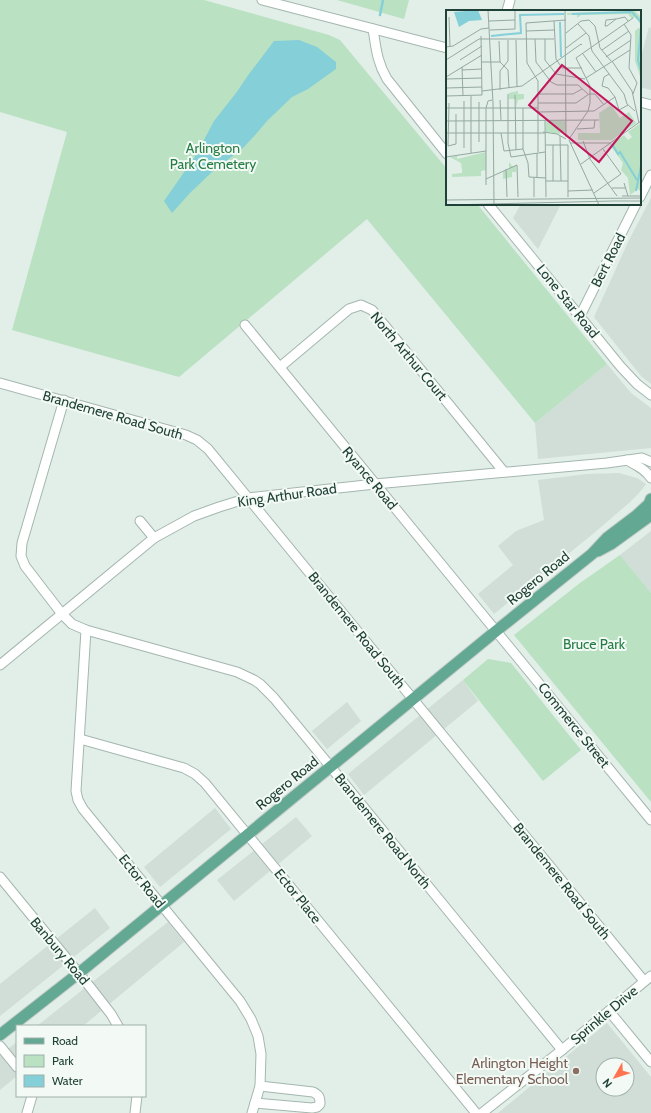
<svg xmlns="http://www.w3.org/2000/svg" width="651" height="1113" viewBox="0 0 651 1113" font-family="Cabin,sans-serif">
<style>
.built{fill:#d0ded7;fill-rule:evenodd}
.green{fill:#b9e1c2}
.water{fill:#85cfd9}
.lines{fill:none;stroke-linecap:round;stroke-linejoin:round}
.stream{stroke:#85cfd9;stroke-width:2.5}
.minor-casing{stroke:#a4b7af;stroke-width:11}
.major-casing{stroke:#c1cac7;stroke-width:13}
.minor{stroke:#fff;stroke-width:9}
.major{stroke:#62a893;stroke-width:11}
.education-dot{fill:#8d6e63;stroke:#f3faf6;stroke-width:1.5}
.labels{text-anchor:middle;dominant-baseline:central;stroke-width:4;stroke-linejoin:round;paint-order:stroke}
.park-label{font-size:14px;fill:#267d44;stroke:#f3faf6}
.street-label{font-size:14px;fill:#204137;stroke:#f3faf6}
.education-label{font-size:14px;fill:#785e54;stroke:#f3faf6;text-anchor:end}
.inset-river{fill:none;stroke:#85cfd9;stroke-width:2}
.inset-road{fill:none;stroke:#94a9a1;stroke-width:1}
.view{fill:#c2185b;fill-opacity:0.15;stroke:#c2185b;stroke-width:2}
.inset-edge{fill:none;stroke:#204137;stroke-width:2}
</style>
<rect width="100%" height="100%" fill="#e2eee8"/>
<g class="built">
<polygon points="649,27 651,28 651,90 640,87 640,61"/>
<polygon points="651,198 651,384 641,376 594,317 629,240"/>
<polygon points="521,204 561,204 538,249 513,218"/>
<polygon points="607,364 631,393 651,408 651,448 538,459 535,423"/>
<polygon points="619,473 637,478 646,484 639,493 629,503 594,533 494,614 478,594 513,565 498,546 516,531 544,520 538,480 587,474"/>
<polygon points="651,531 651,593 620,555"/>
<polygon points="463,680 478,701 364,795 348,774"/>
<polygon points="347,702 361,721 327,749 312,731"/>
<polygon points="215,808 231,829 160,887 144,867"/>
<polygon points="296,817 312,836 234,901 217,880"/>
<polygon points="95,908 110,928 0,1016 0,984"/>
<polygon points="168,922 184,942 83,1026 37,1026"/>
<path d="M607 1023 651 1077V1113H498ZM603 1065H627V1089H603Z"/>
<polygon points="17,1042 17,1076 0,1090 0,1055"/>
</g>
<g class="green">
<polygon points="0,0 204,0 329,35 340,40 447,169 447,204 477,204 607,364 535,423 367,219 179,377 12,330 67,132 0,112"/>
<polygon points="337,0 409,0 404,19"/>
<polygon points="620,555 651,593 651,802 514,635 580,583"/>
<polygon points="488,659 511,663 581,750 543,781 463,680"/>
</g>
<polygon class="water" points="299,40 317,47 336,62 336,69 308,89 292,97 267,121 256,134 243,148 213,171 190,193 172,213 164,201 196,155 214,121 236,93 249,74 274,41"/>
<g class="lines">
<polyline class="stream" points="380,15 383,0"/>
<g class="minor-casing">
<g id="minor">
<polyline points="262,0 447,48"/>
<polyline points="507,11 510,0"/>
<path d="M373 29C376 48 377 62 387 79L447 154"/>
<polyline points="640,102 651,105"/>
<polyline points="640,197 651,175"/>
<polyline points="488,204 621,367 637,384 651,395"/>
<polyline points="580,316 636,204"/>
<polyline points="245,325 651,820"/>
<polyline points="280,367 349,309 361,305 372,310 504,472"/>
<polyline points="0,383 186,435 197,440 208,449 644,981"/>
<polyline points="64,400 22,543 21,556 25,566 62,614 72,624 86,630 237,672 254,680 260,684 274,698 307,738 562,1050"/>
<path d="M627 460C636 465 645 469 651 478"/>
<polyline points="140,521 154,538"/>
<polyline points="86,630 76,791 78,800 83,809 240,1001 251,1019 258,1036 261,1054 260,1086 252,1113"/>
<polyline points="0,665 154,538 194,516 219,507 248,498 375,484 607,463 642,458 651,462"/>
<polyline points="80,739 184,768 195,774 205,783 476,1113"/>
<polyline points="0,877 90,987 111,1014 118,1026"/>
<polyline points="609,1011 651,1062"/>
<polyline points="0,1046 17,1067"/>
<path d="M255 1103 312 1108 317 1107 320 1104C320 1097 319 1095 313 1092L260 1086"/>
<polyline points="27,1113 32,1096"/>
<polyline points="135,1113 137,1096"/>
<polyline points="482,1113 562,1050 651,976"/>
</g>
</g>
<g class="major-casing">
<g id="major">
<polyline points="598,551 611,544 651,515"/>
<polyline points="0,1035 79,973 496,631 592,554 607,538 636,516 649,504 651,499"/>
</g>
</g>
<use href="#minor" class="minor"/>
<use href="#major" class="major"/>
</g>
<circle class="education-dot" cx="576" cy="1071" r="4"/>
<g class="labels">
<g class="park-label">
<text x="213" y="148">Arlington<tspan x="213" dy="16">Park Cemetery</tspan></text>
<text x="594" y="644">Bruce Park</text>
</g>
<g class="street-label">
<text transform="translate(608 260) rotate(-63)">Bert Road</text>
<text transform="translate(568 301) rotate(51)">Lone Star Road</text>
<text transform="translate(409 356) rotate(50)">North Arthur Court</text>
<text transform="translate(113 415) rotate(16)">Brandemere Road South</text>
<text transform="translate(370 478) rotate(50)">Ryance Road</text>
<text transform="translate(287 495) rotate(-8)">King Arthur Road</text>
<text transform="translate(538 578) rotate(-39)">Rogero Road</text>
<text transform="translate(357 630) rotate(51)">Brandemere Road South</text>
<text transform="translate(574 725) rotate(51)">Commerce Street</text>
<text transform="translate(287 783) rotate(-39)">Rogero Road</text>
<text transform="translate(383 831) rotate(51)">Brandemere Road North</text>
<text transform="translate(142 881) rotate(51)">Ector Road</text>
<text transform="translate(562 881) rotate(51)">Brandemere Road South</text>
<text transform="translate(298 896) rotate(51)">Ector Place</text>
<text transform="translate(60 951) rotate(50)">Banbury Road</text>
<text transform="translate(604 1015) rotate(-40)">Sprinkle Drive</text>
</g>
<g class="education-label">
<text x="568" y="1063">Arlington Height<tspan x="568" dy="16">Elementary School</tspan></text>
</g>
</g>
<g transform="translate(446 10)">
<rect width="195" height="195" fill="#e2eee8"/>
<path d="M189 1 195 7V15L189 7 186 9 182 4 135 5 131 8V5H121V3ZM195 16 193 18 195 20V69L189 51V21ZM72 81V84H78V89L72 90 70 97V89H63V83ZM165 95 174 108 183 102 190 113 166 130H132V123H154L153 103ZM100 111H120V122H115L114 124 100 122ZM195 113 194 181 192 179 184 185 182 168 175 160 177 153 164 135 178 125 182 130 186 127 182 122ZM40 142V160L35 161V166L6 167V164L16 163V159L15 153 4 147 11 146V149ZM63 152 66 156H70V162H66V167L57 169V162L63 159Z" fill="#b9e1c2"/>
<path d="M32 0 36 10 23 11 13 17 8 2Z" fill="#85cfd9"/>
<path class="inset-river" d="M126 4 186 2 195 12M114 12 115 47M195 17 192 50 195 61M45 26 75 23 74 5 118 4M166 134 172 144 174 142 191 170M190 181 195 156"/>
<path class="inset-road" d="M42 0 47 93 48 195M119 0 120 127M3 7 4 37M170 9 161 16H159L160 10ZM170 9 179 7 182 11M43 11 69 10M108 11 110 49 116 58H136M132 14 143 26 146 41 178 84 181 94 189 101M178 14 185 25 183 58 191 73 187 84M44 20 69 19V0M80 21 108 20M120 23 135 11 143 10 149 16 154 38 165 51M89 29 90 52 105 72 111 75H132L142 84M99 29V50L110 64 139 69M70 30 71 77M53 31 54 52 62 60 63 78M0 37 7 36 35 19 43 18M120 38 140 23M156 40 183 21M137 44 150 62M160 47 185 30M0 50 33 29H108M14 50 36 36M166 51 186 81 193 113M36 52H54M16 57 17 86M16 60 36 59M163 64 158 67 156 76 162 78 169 87 173 100 182 95M0 67 36 45M140 68 184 40M0 69 36 68M0 78 36 77M54 80V61L62 51V30M36 81 76 76 135 34 136 35M62 84V133L65 147 99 142M92 84H127L136 79M69 85 70 140M0 86 36 85 35 26M25 86V143M54 90 55 110M18 91V138M33 92V132M3 93 2 136 10 134V104M92 93H130L143 84H149L158 95M0 98H92M77 98V139L82 153 83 167 100 168M92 102 148 101 169 87M99 110 100 187M0 111 153 110M131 119 148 118 149 110M97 122 111 124 120 129M0 123H99M55 123 58 141 77 139M114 126 115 171M123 129 142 101 144 93V76L130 48 187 8M123 130 153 195M137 131 144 149 171 186M124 133H165M100 135H122M107 135V171M122 135V187M92 142V71L81 53 80 13 120 10M91 143V168M0 147 40 141M135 154 195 111M60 159 61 187M88 168V187M40 169 71 155 72 187M100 171H122M178 173 182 186M40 175V98L42 91 46 90M166 178H180M122 181 147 180M148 183 175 164 157 139M176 186H194M0 190 195 188M167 191H195M1 195 167 191"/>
<path class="view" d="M116 55 186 111 153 152 83 95Z"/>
<rect width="195" height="195" class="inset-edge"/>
</g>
<rect x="16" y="1025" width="130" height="72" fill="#f3faf6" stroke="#9fb0aa"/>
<rect x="24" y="1038" width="20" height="6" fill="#62a893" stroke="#9fb0aa"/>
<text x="52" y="1045" font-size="12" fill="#204137">Road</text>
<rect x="24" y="1055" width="20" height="12" fill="#b9e1c2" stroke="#9fb0aa"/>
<text x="52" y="1065" font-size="12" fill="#204137">Park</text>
<rect x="24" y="1075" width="20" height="12" fill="#85cfd9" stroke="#9fb0aa"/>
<text x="52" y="1085" font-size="12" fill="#204137">Water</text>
<g transform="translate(615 1077) rotate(231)"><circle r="19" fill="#f3faf6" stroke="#9fb0aa"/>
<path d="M0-3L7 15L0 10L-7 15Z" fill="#ff734f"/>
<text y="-6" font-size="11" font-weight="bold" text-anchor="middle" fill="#204137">N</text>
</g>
</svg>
